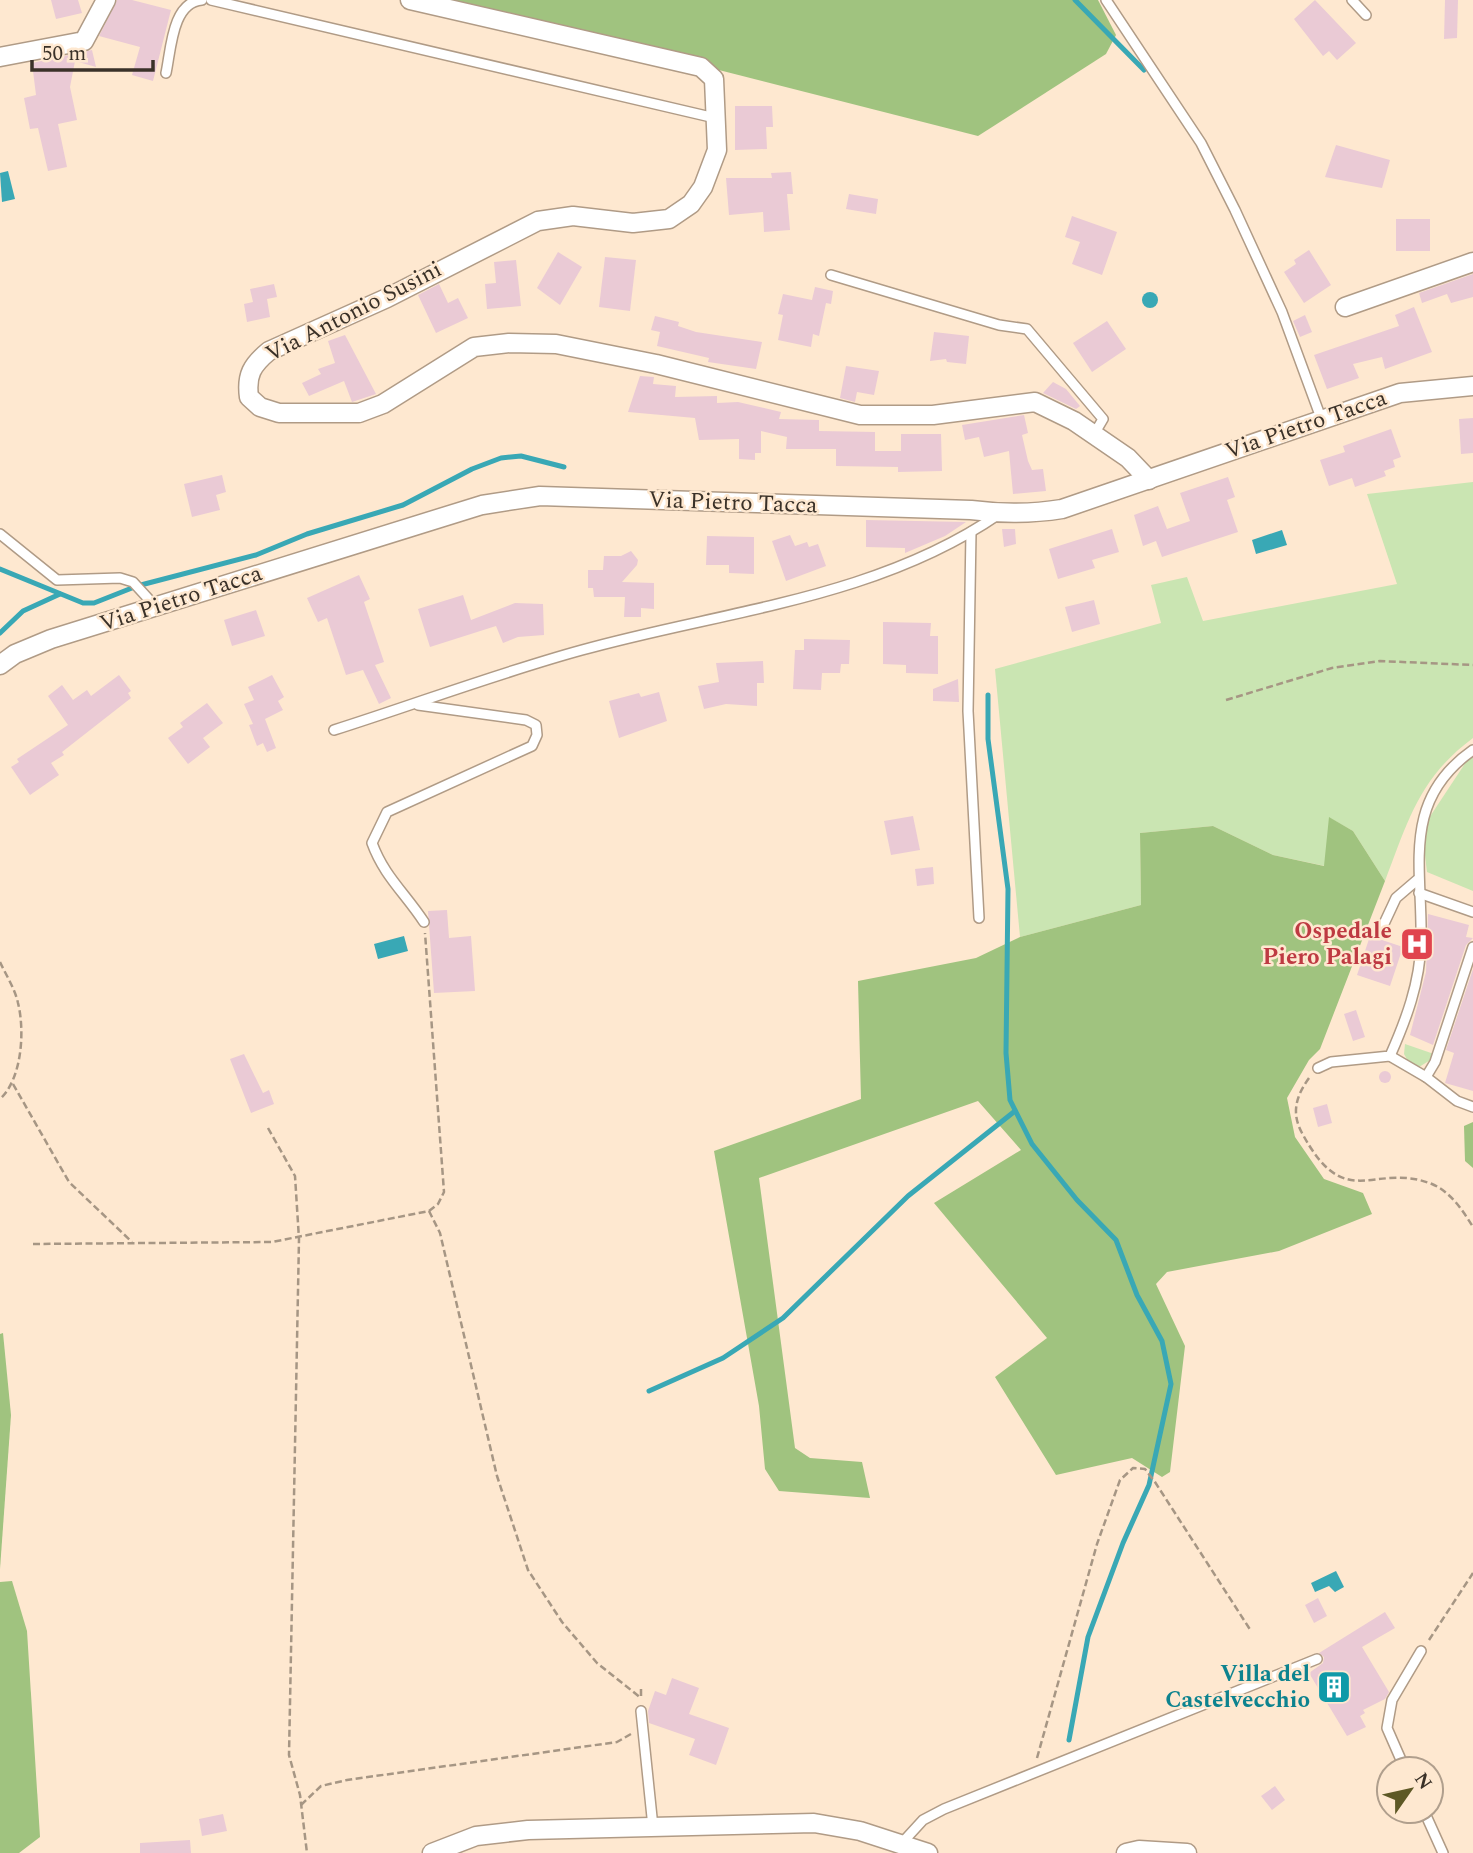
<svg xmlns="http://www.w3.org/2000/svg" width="1473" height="1853" viewBox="0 0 1473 1853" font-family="Spectral,serif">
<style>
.green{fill:#cae5b2}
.forest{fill:#a0c37f}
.water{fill:#39a8b5}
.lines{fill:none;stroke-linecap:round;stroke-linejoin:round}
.stream{stroke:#39a8b5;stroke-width:5}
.building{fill:#eacad5}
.lane-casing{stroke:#b09b86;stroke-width:12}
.street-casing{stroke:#b09b86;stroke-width:21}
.path{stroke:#a69684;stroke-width:2.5;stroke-dasharray:7 3.5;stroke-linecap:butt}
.lane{stroke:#fff;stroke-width:9}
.street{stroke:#fff;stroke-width:18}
.labels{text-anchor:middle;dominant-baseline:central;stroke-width:5;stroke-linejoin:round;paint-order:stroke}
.street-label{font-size:23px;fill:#3a3128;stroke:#fee8d0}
.health-label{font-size:23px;font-weight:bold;fill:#be3a42;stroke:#fee8d0;text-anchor:end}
.culture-label{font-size:23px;font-weight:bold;fill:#0d838f;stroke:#fee8d0;text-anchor:end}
</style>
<rect width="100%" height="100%" fill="#fee8d0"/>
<g class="green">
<path d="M1473 482V738C1419 778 1408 821 1385 881L1353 831 1330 818 1325 866 1273 855 1213 826 1140 833 1141 905 1020 937 995 669 1161 623 1151 585 1187 577 1203 621 1397 584 1367 494Z"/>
<polygon points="1473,757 1473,891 1427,872 1423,839 1429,818 1466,762"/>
<polygon points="1405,1044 1434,1054 1432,1059 1419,1067 1409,1063 1404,1054"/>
</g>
<g class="forest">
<polygon points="444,0 1098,0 1116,35 1106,54 978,136"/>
<polygon points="1329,817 1353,831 1385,881 1320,1049 1309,1060 1287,1098 1295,1137 1324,1179 1363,1193 1372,1214 1279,1251 1167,1272 1156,1284 1185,1346 1170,1472 1162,1477 1132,1458 1056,1475 995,1377 1047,1338 934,1203 1021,1150 978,1101 759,1178 795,1448 810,1458 862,1462 870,1498 779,1491 765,1469 759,1406 714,1151 861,1099 858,981 976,958 1020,937 1141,905 1140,833 1213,826 1273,855 1324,866"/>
<polygon points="1473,1122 1473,1168 1465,1161 1464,1126"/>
<polygon points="3,1333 11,1415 0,1569 0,1334"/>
<polygon points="12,1581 27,1631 40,1837 19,1853 0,1853 0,1582"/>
</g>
<g class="water">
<polygon points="8,171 15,199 2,202 0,173"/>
<circle cx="1150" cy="300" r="8"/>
<polygon points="1282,530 1287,545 1256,554 1252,540"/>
<polygon points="404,936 408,951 378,959 374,944"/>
<polygon points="1336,1571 1344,1587 1335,1592 1329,1586 1315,1592 1311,1583"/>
</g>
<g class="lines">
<g class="stream">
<polyline points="1075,0 1144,70"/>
<polyline points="0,569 83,603 94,603 137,586 256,555 307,534 403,505 472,469 501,458 521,456 564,467"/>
<polyline points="0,633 23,611 60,594"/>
<polyline points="988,695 988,739 1008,889 1006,1053 1010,1100 1032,1144 1077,1200 1116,1240 1137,1295 1162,1341 1171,1384 1149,1485 1123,1543 1088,1637 1069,1740"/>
<polyline points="649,1391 723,1358 783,1318 908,1196 1015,1111"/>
</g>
</g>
<g class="building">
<polygon points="51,0 78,0 82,13 56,19"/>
<polygon points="117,0 132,0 171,10 153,81 132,75 140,47 99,36"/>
<polygon points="1315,0 1356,43 1337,60 1329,51 1323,56 1294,19"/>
<polygon points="1445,0 1458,0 1457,38 1444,39"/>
<polygon points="92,50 96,67 75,61 70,87 77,120 58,124 67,167 48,171 38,128 30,129 24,98 36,95 32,63"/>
<polygon points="735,106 772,106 773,127 766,127 767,149 735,150"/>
<polygon points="1336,145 1390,160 1382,188 1325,177"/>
<polygon points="791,172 793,194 787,194 790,230 764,232 763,212 729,215 726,178 772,178 771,173"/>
<polygon points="849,194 878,199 876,214 846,209"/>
<polygon points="1072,216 1117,232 1102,275 1072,264 1080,242 1065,237"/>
<rect x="1396" y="219" width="34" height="32"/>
<polygon points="1309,250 1331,285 1304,303 1284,272 1296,264 1294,260"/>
<polygon points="558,252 582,267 560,305 537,288"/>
<polygon points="605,257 636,260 630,311 599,307"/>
<polygon points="516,260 521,306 487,309 485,284 496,283 494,262"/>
<polygon points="1473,274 1473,297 1451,303 1447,294 1422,303 1419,293"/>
<polygon points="274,284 277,297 267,299 270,317 247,322 244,304 253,302 250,289"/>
<polygon points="439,284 448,303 458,298 468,318 436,333 418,295"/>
<polygon points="815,287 833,291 831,304 826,303 819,336 813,334 811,347 778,340 783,315 778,314 783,294 812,300"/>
<polygon points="1414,307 1432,352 1385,369 1382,357 1353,364 1359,378 1327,389 1314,355 1399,326 1395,315"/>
<polygon points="1305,315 1312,332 1300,337 1293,321"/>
<polygon points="655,316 679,322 678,326 696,332 762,342 756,369 708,362 709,358 657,346 660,332 651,330"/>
<polygon points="1107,321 1126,349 1092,372 1073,343"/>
<polygon points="934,332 969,336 966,364 947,362 946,359 930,361"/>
<polygon points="345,335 376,394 352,402 344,381 309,396 302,383 321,374 318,369 335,363 328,341"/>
<polygon points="846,366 879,371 874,395 857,392 855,402 840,398"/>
<polygon points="640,376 654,377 653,384 676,386 675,397 717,396 717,403 738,402 781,412 779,419 819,420 819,431 875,432 875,451 901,451 901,434 941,434 942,471 898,472 898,467 836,466 836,449 786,449 787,437 761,431 761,453 755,453 755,460 739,459 739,439 699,440 695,418 628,412"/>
<polygon points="1053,382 1066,389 1080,406 1076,409 1043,393"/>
<polygon points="1024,415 1028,433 1022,435 1028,461 1032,470 1043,469 1046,491 1013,494 1009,451 984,457 979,437 965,440 962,425"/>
<polygon points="1473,418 1473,453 1461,454 1459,419"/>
<polygon points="1391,429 1401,457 1393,460 1395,467 1384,471 1386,476 1355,487 1352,478 1329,486 1320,460 1345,452 1343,446"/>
<polygon points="222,475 226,492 216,495 220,510 192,517 184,484"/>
<polygon points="1228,477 1235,497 1227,500 1238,532 1162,557 1156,541 1143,546 1134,515 1158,506 1167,529 1190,521 1180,493"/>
<polygon points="866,520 966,522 945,536 905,553 905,548 866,547"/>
<polygon points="1002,529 1015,529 1016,544 1004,547"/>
<polygon points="1112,529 1119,552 1092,560 1095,568 1058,579 1049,549"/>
<polygon points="790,535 795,546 807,542 809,547 818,544 826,566 786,581 772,541"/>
<polygon points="707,536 754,537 754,574 729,573 729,565 706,565"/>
<polygon points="631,551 638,560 637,565 622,582 654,583 654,609 641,608 641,617 624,617 625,597 594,597 593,588 588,588 588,570 603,570 604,556 621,556"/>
<polygon points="359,575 370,599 364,602 384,662 375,665 391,698 379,704 363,670 346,675 327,618 318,622 307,598"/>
<polygon points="463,595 471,620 515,603 543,604 544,635 518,637 503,643 496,626 430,647 418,609"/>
<polygon points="1094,600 1100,624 1072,632 1065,607"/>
<polygon points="256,610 265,636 232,646 224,620"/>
<polygon points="883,622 931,623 930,636 938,636 938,674 906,673 906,665 883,664"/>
<polygon points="804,639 850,640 849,664 841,664 840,673 822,673 821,690 793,689 795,650 804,650"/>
<polygon points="763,661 764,683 757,683 757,706 726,704 704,709 698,686 719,682 716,663"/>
<polygon points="119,675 131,691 128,693 131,698 62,752 64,755 51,763 59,775 30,795 11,767 19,762 17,759 68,725 48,696 62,685 73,700 87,690 91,696"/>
<polygon points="272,675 284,697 278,701 283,710 265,719 276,748 267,752 263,743 257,746 249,725 253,724 244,704 254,700 248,687"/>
<polygon points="958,679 959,702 933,701 933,689"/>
<polygon points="659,692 667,721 619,738 609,701 639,693 641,697"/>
<polygon points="207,703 223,723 203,738 210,747 188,764 168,738 183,727 180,723"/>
<polygon points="913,816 920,850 891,855 884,821"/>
<polygon points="933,867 934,884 917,886 915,869"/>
<polygon points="447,910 449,938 471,936 475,991 434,993 428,911"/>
<polygon points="1428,914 1469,925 1466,937 1473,938 1466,945 1433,1045 1410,1035 1426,972"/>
<polygon points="1370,936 1403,947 1390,986 1357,975"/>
<polygon points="1473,969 1473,1091 1445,1083 1454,1053 1446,1050"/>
<polygon points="1356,1010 1365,1037 1353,1041 1344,1014"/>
<polygon points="244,1054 263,1093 269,1090 274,1104 251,1113 230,1059"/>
<circle cx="1385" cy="1077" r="6"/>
<polygon points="1327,1104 1332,1123 1318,1127 1313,1108"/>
<polygon points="1318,1598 1327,1616 1314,1623 1305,1605"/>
<polygon points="1385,1612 1395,1628 1362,1647 1389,1692 1385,1699 1363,1710 1365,1713 1360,1716 1366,1727 1347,1736 1309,1673 1323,1663 1324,1657 1319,1653"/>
<polygon points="672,1678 699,1688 689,1714 729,1728 716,1765 689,1755 695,1739 649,1723 648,1711 655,1691 666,1695"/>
<polygon points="1275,1786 1285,1800 1272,1810 1261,1796"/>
<polygon points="223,1814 227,1831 202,1836 199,1819"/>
<polygon points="190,1840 191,1853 140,1853 140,1843"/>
</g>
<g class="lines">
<g class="lane-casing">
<g id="lane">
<polyline points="211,0 715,118"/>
<polyline points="1106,0 1201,143 1235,210 1282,312 1321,418"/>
<polyline points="1352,0 1366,15"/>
<path d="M166 73C171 50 172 2 202 0"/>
<polyline points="831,275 999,325 1027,329 1103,419 1093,436"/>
<polyline points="971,532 968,711 979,918"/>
<polyline points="0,534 57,580 120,578 133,582 155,606"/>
<path d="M418 705 526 720 536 725 537 735 532 746 387 812 372 843C384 876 405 893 424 922"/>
<path d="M334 730C416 704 498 673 582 650 721 611 876 599 999 514"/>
<polyline points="1419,893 1473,912"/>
<polyline points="1382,928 1396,898 1417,880"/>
<polyline points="1390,1056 1426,1077 1457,1101 1473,1107"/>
<path d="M1318 1068 1331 1062 1390 1056C1406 1020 1420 983 1421 942 1423 868 1400 801 1473 750"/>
<polyline points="1426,1077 1435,1062 1473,947"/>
<polyline points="641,1711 653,1827"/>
<polyline points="1405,1769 1387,1728 1392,1700 1421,1651"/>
<polyline points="1424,1811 1443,1853"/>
<polyline points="901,1844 923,1820 944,1809 1317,1659"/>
</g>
</g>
<g class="street-casing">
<g id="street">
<path d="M410 0 701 67 714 79 717 150 703 187 691 204 669 219 633 223 573 216 538 221 387 298 269 351C252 365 246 375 249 397L260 407 279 413H359L383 404 474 347 509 343 556 344 656 364 860 415H933L1035 402 1074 421 1128 458 1149 480"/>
<polyline points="0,57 84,41 106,0"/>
<polyline points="1345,307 1473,262"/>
<path d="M0 665 15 654 51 639 482 505 540 496 971 510C1002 514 1031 514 1062 509L1400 393 1473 386"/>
<polyline points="432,1853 476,1836 528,1830 814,1823 860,1831 928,1853"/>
<polyline points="1126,1853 1139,1850 1187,1853"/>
</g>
</g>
<g class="path">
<polyline points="1226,700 1332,668 1380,661 1473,665"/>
<path d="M0 962C6 975 15 989 18 1003 25 1031 22 1079 0 1099"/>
<path d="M1309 1078C1296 1096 1291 1113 1302 1133 1346 1215 1373 1161 1432 1184 1451 1192 1463 1211 1473 1227"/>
<polyline points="13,1084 69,1182 132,1242"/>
<polyline points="268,1128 295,1176 299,1239 289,1755 300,1795 307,1853"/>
<polyline points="429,1211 440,1233 497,1476 528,1570 562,1622 597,1663 641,1698"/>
<polyline points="33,1244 272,1242 429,1211 438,1204 444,1192 425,933"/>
<polyline points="1429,1640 1473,1573"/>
<polyline points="641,1689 641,1698"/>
<polyline points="1037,1758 1097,1544 1120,1480 1133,1468 1145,1469 1155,1482 1251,1631"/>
<polyline points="301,1805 321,1786 347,1780 617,1742 631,1734"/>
</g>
<use href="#lane" class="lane"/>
<use href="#street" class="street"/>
</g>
<defs>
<g id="hospital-square" transform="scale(1.75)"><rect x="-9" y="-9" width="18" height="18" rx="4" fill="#e0444e" stroke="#fee8d0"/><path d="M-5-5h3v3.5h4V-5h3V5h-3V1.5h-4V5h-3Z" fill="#fff"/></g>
<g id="building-square" transform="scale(1.75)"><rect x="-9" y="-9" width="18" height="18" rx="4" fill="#0f9aa8" stroke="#fee8d0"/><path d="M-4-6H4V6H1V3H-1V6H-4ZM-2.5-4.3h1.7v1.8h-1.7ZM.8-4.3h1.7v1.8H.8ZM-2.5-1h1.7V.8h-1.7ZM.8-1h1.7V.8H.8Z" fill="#fff"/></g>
</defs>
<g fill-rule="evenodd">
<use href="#hospital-square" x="1417" y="944"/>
<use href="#building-square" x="1334" y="1687"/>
</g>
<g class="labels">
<g class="street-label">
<text transform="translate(354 312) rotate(-27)">Via Antonio Susini</text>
<text transform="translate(1306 425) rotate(-19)">Via Pietro Tacca</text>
<text transform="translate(733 503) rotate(2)">Via Pietro Tacca</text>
<text transform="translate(181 599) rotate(-18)">Via Pietro Tacca</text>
</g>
<g class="health-label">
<text x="1392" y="931">Ospedale<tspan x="1392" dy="26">Piero Palagi</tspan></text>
</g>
<g class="culture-label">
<text x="1310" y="1674">Villa del<tspan x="1310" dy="26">Castelvecchio</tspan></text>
</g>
</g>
<g transform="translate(1410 1790) rotate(56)"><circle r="33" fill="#fee8d0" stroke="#b09f8d" stroke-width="2"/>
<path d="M0-5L12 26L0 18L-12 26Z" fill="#5d5825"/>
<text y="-10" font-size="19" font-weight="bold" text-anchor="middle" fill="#3a3128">N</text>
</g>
<path d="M32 60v10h121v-10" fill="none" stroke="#3a3128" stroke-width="3.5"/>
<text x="42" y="60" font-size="21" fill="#3a3128" stroke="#fee8d0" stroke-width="5" paint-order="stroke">50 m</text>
</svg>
